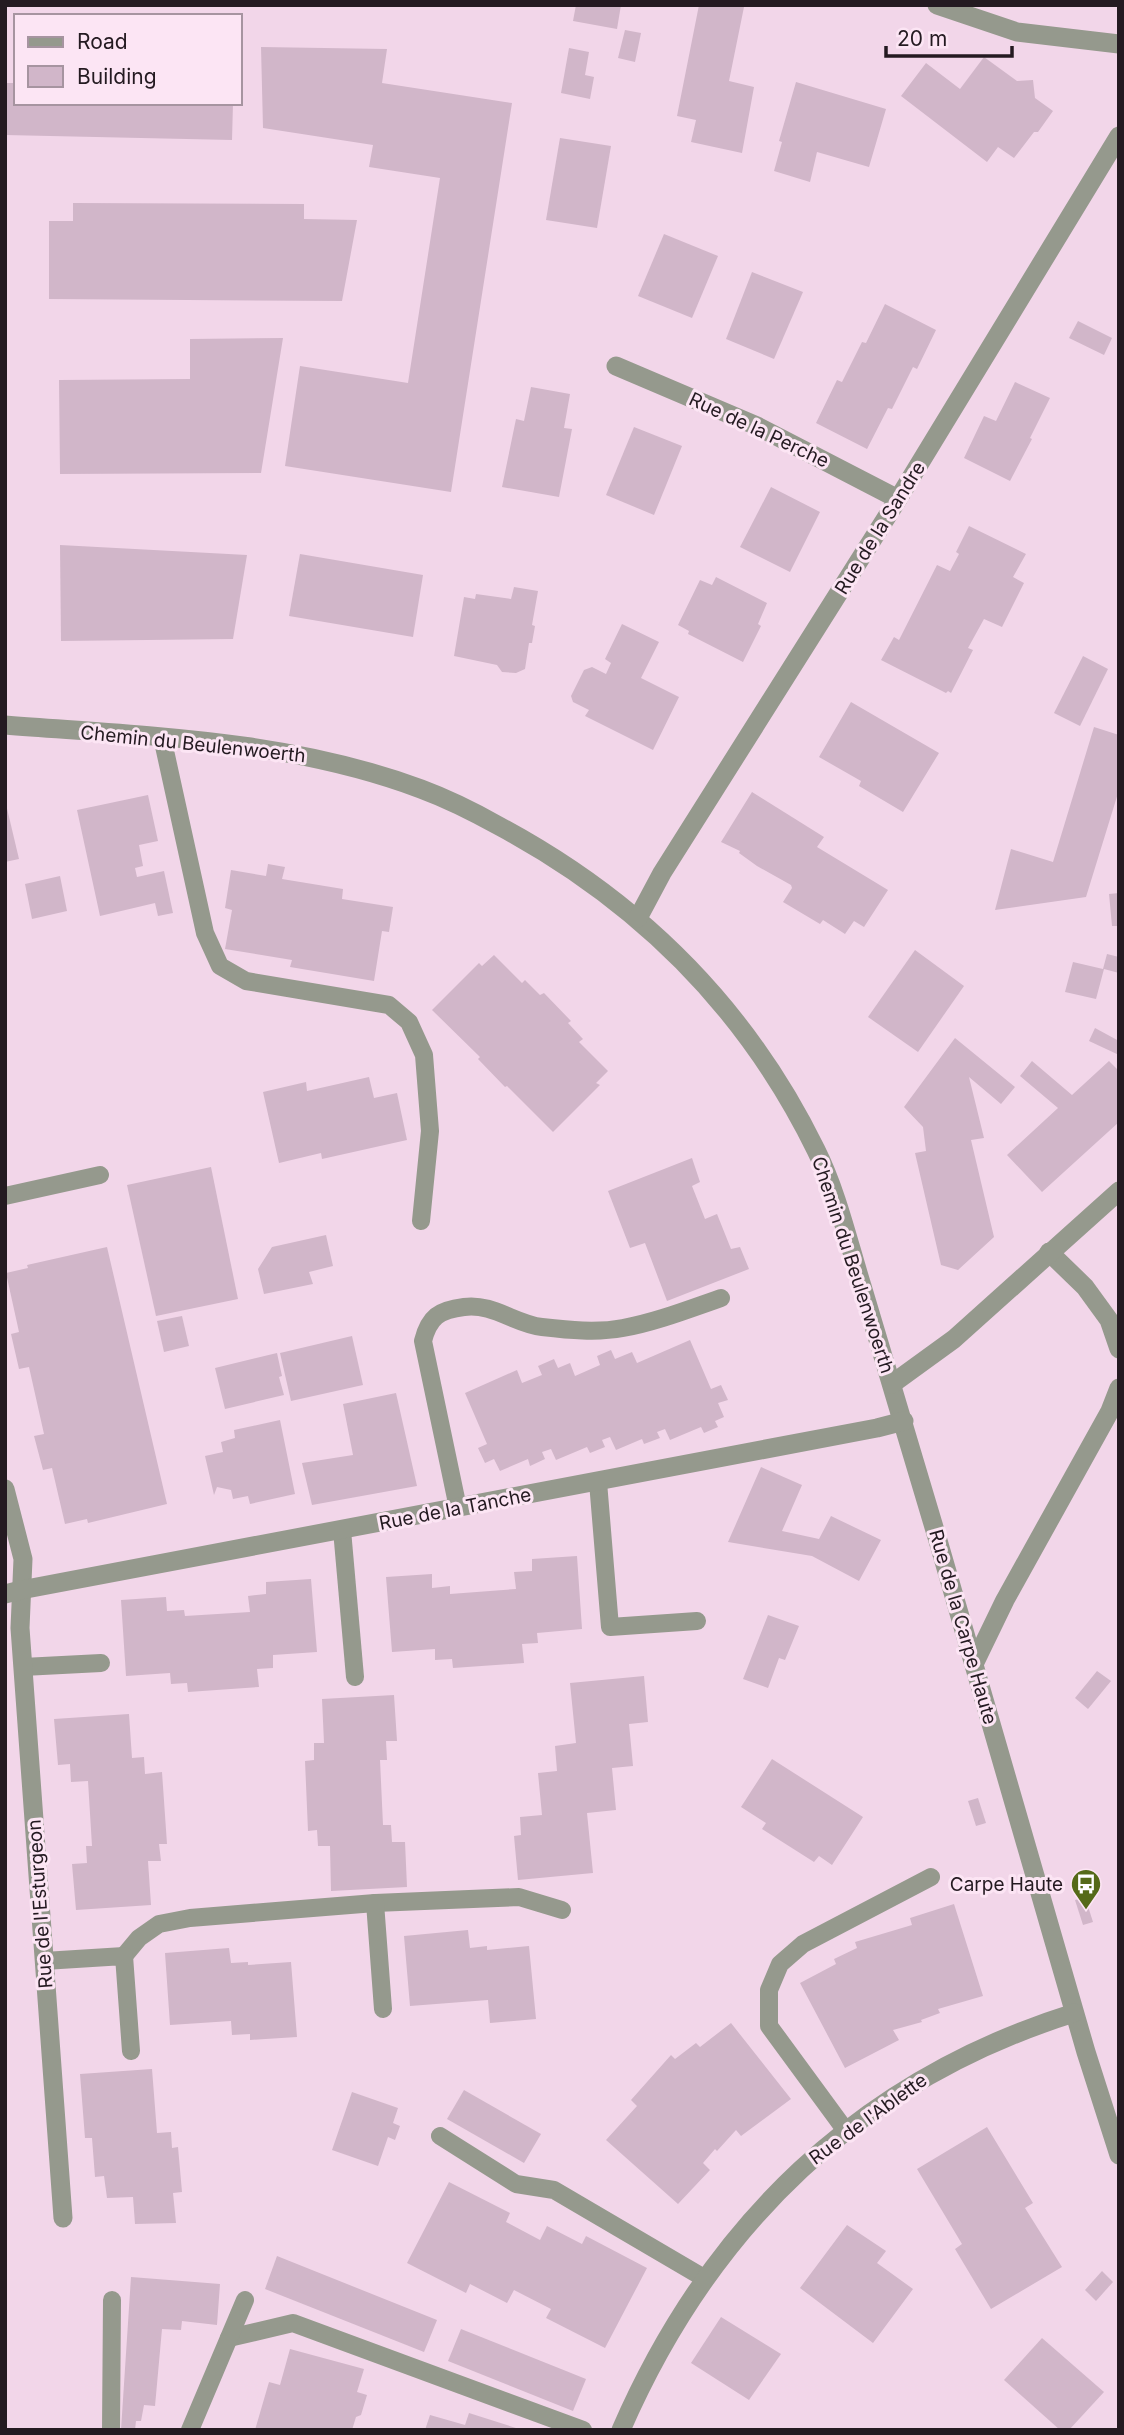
<svg xmlns="http://www.w3.org/2000/svg" width="1124" height="2435" viewBox="0 0 1124 2435" font-family="Inter,sans-serif">
<style>
.building{fill:#d1b6c9}
.lines{fill:none;stroke-linecap:round;stroke-linejoin:round}
.service{stroke:#95998d;stroke-width:18}
.minor{stroke:#95998d;stroke-width:19}
.labels{text-anchor:middle;dominant-baseline:central;stroke-width:6;stroke-linejoin:round;paint-order:stroke}
.street-label{font-size:19px;fill:#241a21;stroke:#fce5f4}
.poi-label{font-size:19px;fill:#241a21;stroke:#fce5f4;text-anchor:end}
</style>
<rect width="100%" height="100%" fill="#f2d6e9"/>
<g class="building">
<polygon points="576,5 621,5 617,29 573,21"/>
<polygon points="699,5 744,7 729,81 754,87 742,153 691,142 696,120 677,116"/>
<polygon points="625,30 641,33 635,62 618,58"/>
<polygon points="261,47 387,49 382,83 512,103 451,492 285,466 300,366 408,383 440,178 369,167 373,145 263,128"/>
<polygon points="569,48 589,52 585,75 594,77 590,99 561,93"/>
<polygon points="984,57 1017,81 1033,80 1035,98 1053,111 1038,132 1034,132 1014,158 998,147 987,162 901,96 926,63 960,89"/>
<polygon points="796,82 886,109 869,167 817,152 810,182 774,171 782,142 779,141"/>
<polygon points="5,83 16,83 16,103 233,103 232,140 5,135"/>
<polygon points="560,138 611,146 597,228 546,220"/>
<polygon points="73,203 304,204 304,219 357,220 342,301 49,299 49,221 73,221"/>
<polygon points="664,234 718,256 692,318 638,296"/>
<polygon points="752,272 803,292 774,359 726,339"/>
<polygon points="885,304 936,330 917,369 913,367 892,409 888,408 867,449 816,423 837,380 842,382 862,342 866,343"/>
<polygon points="1078,321 1112,338 1104,355 1069,338"/>
<polygon points="283,338 261,473 60,474 59,380 190,379 190,339"/>
<polygon points="1015,382 1050,398 1030,438 1032,439 1010,481 964,458 984,416 996,421"/>
<polygon points="531,387 570,394 564,428 572,429 559,497 502,487 516,419 524,421"/>
<polygon points="634,427 682,446 654,515 606,495"/>
<polygon points="771,487 820,512 790,572 740,547"/>
<polygon points="969,526 1026,554 1013,577 1024,583 1002,627 984,619 968,648 973,650 951,693 948,691 946,693 881,660 894,637 899,640 937,565 950,571 959,554 956,552"/>
<polygon points="60,545 247,555 233,639 61,641"/>
<polygon points="300,554 423,575 413,637 289,616"/>
<polygon points="716,577 767,603 758,624 761,626 743,662 688,634 689,631 678,625 700,580 712,585"/>
<polygon points="514,587 538,591 532,625 535,626 532,643 529,643 525,669 516,673 502,672 497,665 454,656 464,597 475,599 476,594 511,599"/>
<polygon points="622,624 659,642 641,678 679,697 653,750 585,716 589,710 573,702 571,696 584,670 592,667 606,674 611,663 605,659"/>
<polygon points="1083,656 1108,669 1080,726 1054,713"/>
<polygon points="851,702 939,753 903,812 859,786 861,781 819,757"/>
<polygon points="1094,727 1119,735 1119,790 1086,897 995,910 1011,849 1053,862"/>
<polygon points="752,792 824,837 817,847 888,890 864,927 854,921 845,934 823,920 820,924 783,902 792,888 791,885 757,866 739,853 740,851 721,842"/>
<polygon points="148,795 158,841 139,845 143,866 135,868 137,877 164,871 173,913 158,916 155,903 100,916 77,810"/>
<polygon points="5,800 19,859 5,862"/>
<polygon points="268,864 285,867 282,879 343,889 342,899 393,907 389,932 382,931 374,981 290,967 292,960 225,949 232,910 225,908 231,870 266,876"/>
<polygon points="60,876 67,911 32,919 25,884"/>
<polygon points="1119,893 1119,926 1112,926 1109,894"/>
<polygon points="915,950 964,986 918,1052 868,1017"/>
<polygon points="1107,954 1119,957 1119,973 1104,969 1096,999 1065,992 1073,962 1103,969"/>
<polygon points="494,955 522,983 525,980 540,995 544,993 571,1021 568,1023 583,1039 579,1042 608,1071 596,1083 600,1085 553,1132 507,1086 505,1087 478,1059 480,1057 432,1010 479,963 482,966"/>
<polygon points="1095,1028 1119,1041 1119,1055 1089,1041"/>
<polygon points="955,1038 1015,1087 1001,1104 969,1077 984,1138 971,1140 994,1237 958,1270 941,1265 915,1153 926,1151 923,1127 904,1107"/>
<polygon points="1032,1061 1072,1095 1109,1061 1119,1071 1119,1122 1042,1192 1007,1155 1058,1108 1020,1076"/>
<polygon points="369,1077 374,1098 397,1093 407,1140 322,1159 321,1153 279,1163 263,1092 306,1082 307,1091"/>
<polygon points="692,1158 700,1182 692,1186 705,1219 717,1214 731,1249 740,1247 749,1269 667,1301 645,1243 630,1248 608,1191"/>
<polygon points="211,1167 238,1299 156,1316 127,1185"/>
<polygon points="326,1235 333,1266 309,1272 313,1284 264,1294 258,1269 272,1247"/>
<polygon points="107,1247 167,1504 88,1523 87,1519 65,1524 52,1468 43,1470 34,1436 44,1434 29,1367 19,1369 11,1334 19,1332 6,1273 28,1268 27,1265"/>
<polygon points="182,1316 189,1346 164,1352 157,1321"/>
<polygon points="352,1336 363,1385 291,1401 280,1353"/>
<polygon points="690,1340 711,1389 721,1385 728,1400 718,1403 724,1417 715,1421 718,1427 704,1433 701,1427 670,1440 665,1429 657,1432 660,1438 644,1444 642,1439 616,1450 610,1437 602,1440 605,1447 590,1453 587,1447 556,1460 551,1449 542,1452 545,1459 530,1466 528,1459 500,1471 494,1459 485,1463 478,1448 487,1444 465,1393 517,1370 522,1383 542,1375 538,1366 554,1359 558,1368 570,1363 575,1376 600,1365 597,1356 611,1350 615,1359 632,1352 637,1363"/>
<polygon points="277,1353 282,1376 279,1377 284,1395 225,1409 215,1368"/>
<polygon points="396,1393 417,1486 312,1505 302,1463 353,1455 343,1404"/>
<polygon points="280,1420 295,1494 250,1504 248,1496 233,1499 231,1490 217,1487 214,1495 205,1456 223,1452 221,1442 235,1438 234,1430"/>
<polygon points="761,1467 802,1485 782,1531 819,1539 831,1516 881,1540 859,1581 812,1556 728,1542"/>
<polygon points="577,1556 582,1629 537,1633 538,1643 522,1644 524,1663 453,1668 452,1659 435,1660 435,1649 392,1652 386,1577 432,1574 432,1588 450,1586 450,1594 516,1589 514,1572 532,1571 532,1559"/>
<polygon points="311,1579 317,1652 273,1655 273,1668 257,1669 259,1687 188,1692 187,1683 171,1684 170,1673 126,1676 121,1600 166,1597 167,1611 184,1610 185,1616 250,1612 248,1596 266,1594 266,1582"/>
<polygon points="768,1615 799,1626 785,1660 779,1658 768,1688 743,1679"/>
<polygon points="1097,1671 1111,1681 1088,1709 1075,1698"/>
<polygon points="644,1676 648,1722 629,1724 633,1766 612,1768 616,1810 587,1813 593,1873 518,1880 514,1836 521,1835 520,1817 542,1815 538,1773 557,1771 555,1746 576,1743 570,1683"/>
<polygon points="394,1695 397,1741 386,1741 387,1760 380,1760 383,1825 391,1825 392,1842 405,1842 407,1887 331,1891 330,1846 318,1846 317,1830 308,1831 305,1761 314,1760 314,1743 324,1743 322,1699"/>
<polygon points="129,1714 132,1758 144,1757 145,1774 162,1772 167,1844 159,1844 161,1861 148,1861 151,1905 76,1910 72,1864 87,1863 86,1846 92,1846 88,1781 71,1782 70,1764 58,1765 54,1719"/>
<polygon points="772,1759 863,1817 832,1865 819,1856 814,1862 762,1829 766,1823 741,1807"/>
<polygon points="978,1798 986,1823 976,1826 968,1801"/>
<polygon points="1085,1897 1093,1922 1083,1925 1075,1900"/>
<polygon points="954,1904 983,1996 938,2009 940,2013 921,2020 922,2022 893,2030 899,2040 845,2068 800,1983 836,1964 834,1959 857,1948 855,1942 912,1925 910,1918"/>
<polygon points="468,1930 470,1948 487,1946 487,1950 529,1946 536,2019 490,2023 488,2000 410,2006 404,1936"/>
<polygon points="229,1948 231,1963 248,1962 248,1965 291,1962 297,2037 250,2040 250,2034 232,2035 231,2021 170,2025 165,1953"/>
<polygon points="731,2023 791,2099 741,2136 736,2130 717,2151 715,2149 703,2163 710,2170 678,2204 606,2140 637,2106 631,2100 671,2055 675,2059 696,2043 700,2047"/>
<polygon points="152,2069 157,2133 171,2132 172,2148 178,2147 182,2192 173,2193 176,2223 135,2224 133,2197 107,2198 104,2176 95,2177 92,2138 85,2138 80,2074"/>
<polygon points="464,2090 541,2134 524,2163 447,2119"/>
<polygon points="352,2092 398,2108 393,2123 400,2126 395,2140 388,2137 378,2166 332,2150"/>
<polygon points="987,2127 1033,2203 1025,2208 1062,2267 991,2309 955,2249 962,2244 917,2169"/>
<polygon points="449,2182 510,2213 506,2222 540,2240 547,2226 582,2244 586,2236 647,2268 605,2348 546,2318 551,2309 514,2290 507,2303 470,2284 466,2293 407,2263"/>
<polygon points="847,2225 886,2251 877,2263 913,2289 873,2343 800,2288"/>
<polygon points="277,2256 437,2320 424,2352 265,2289"/>
<polygon points="1102,2271 1113,2282 1096,2301 1085,2290"/>
<polygon points="131,2277 220,2284 217,2325 182,2321 181,2330 162,2329 155,2406 144,2405 141,2421 136,2421 135,2430 121,2430"/>
<polygon points="721,2317 781,2354 749,2400 691,2363"/>
<polygon points="461,2329 586,2379 573,2411 448,2361"/>
<polygon points="1042,2338 1104,2392 1069,2430 1060,2430 1004,2380"/>
<polygon points="290,2349 364,2369 357,2392 367,2395 361,2415 356,2417 352,2430 255,2430 269,2382 280,2385"/>
<polygon points="469,2413 519,2429 519,2430 425,2430 430,2415 465,2425"/>
</g>
<g class="lines">
<g class="service">
<polyline points="162,737 205,933 220,966 246,981 389,1005 409,1022 424,1055 430,1131 421,1221"/>
<polyline points="5,1196 100,1175"/>
<polyline points="598,1482 610,1627 697,1621"/>
<path d="M458 1508 423 1341C429 1317 439 1310 464 1307 493 1303 515 1324 542 1327 568 1330 597 1333 623 1328 656 1322 689 1309 721 1298"/>
<polyline points="342,1530 355,1677"/>
<polyline points="23,1667 101,1663"/>
<polyline points="375,1903 519,1897 562,1910"/>
<polyline points="124,1956 139,1938 159,1924 190,1918 375,1903 383,2009"/>
<polyline points="44,1961 124,1956 131,2051"/>
<polyline points="846,2131 769,2026 769,1990 780,1964 803,1944 931,1877"/>
<polyline points="440,2136 516,2184 554,2190 704,2278"/>
<polyline points="229,2338 293,2323 583,2430"/>
<polyline points="111,2430 112,2300"/>
<polyline points="190,2430 245,2300"/>
</g>
<g class="minor">
<polyline points="937,5 1017,32 1119,44"/>
<polyline points="616,366 757,426 898,499"/>
<path d="M5 725C145 736 288 739 421 789 448 799 474 812 499 826 639 901 746 1007 816 1150 837 1192 848 1241 862 1286 888 1372 914 1458 939 1544 988 1713 1037 1882 1086 2052L1119 2155"/>
<polyline points="638,918 662,873 898,499 1119,136"/>
<polyline points="1049,1252 1085,1287 1109,1320 1119,1349"/>
<polyline points="892,1384 954,1339 1119,1191"/>
<polyline points="5,1489 23,1559 20,1628 63,2218"/>
<polyline points="5,1594 21,1590 877,1428 904,1421"/>
<polyline points="974,1664 1005,1600 1110,1411 1119,1388"/>
<path d="M621 2430C710 2225 860 2080 1074 2013"/>
</g>
</g>
<defs>
<g id="bus-pin" transform="scale(1.575)"><path d="M0 17L-7.5 6A9.5 9.5 0 1 1 7.5 6Z" fill="#556a19" stroke="#fce5f4"/><path d="M-5-6H5V4H4V6H2V4H-2V6H-4V4H-5ZM-3.5-4V0h7V-4ZM-3.5 1.2v1.5H-2V1.2ZM2 1.2v1.5H3.5V1.2Z" fill="#fff"/></g>
</defs>
<g fill-rule="evenodd">
<use href="#bus-pin" x="1086" y="1884"/>
</g>
<g class="labels">
<g class="street-label">
<text transform="translate(759 430) rotate(25)">Rue de la Perche</text>
<text transform="translate(880 528) rotate(-58)">Rue de la Sandre</text>
<text transform="translate(193 744) rotate(6)">Chemin du Beulenwoerth</text>
<text transform="translate(853 1265) rotate(72)">Chemin du Beulenwoerth</text>
<text transform="translate(455 1509) rotate(-11)">Rue de la Tanche</text>
<text transform="translate(963 1627) rotate(74)">Rue de la Carpe Haute</text>
<text transform="translate(40 1904) rotate(-94)">Rue de l'Esturgeon</text>
<text transform="translate(868 2119) rotate(-36)">Rue de l'Ablette</text>
</g>
<g class="poi-label">
<text x="1063" y="1884">Carpe Haute</text>
</g>
</g>
<rect width="1124" height="2435" fill="none" stroke="#241a21" stroke-width="14"/>
<rect x="14" y="14" width="228" height="91" fill="#fce5f4" stroke="#a694a0" stroke-width="2"/>
<rect x="28" y="37" width="35" height="10" fill="#95998d" stroke="#a694a0" stroke-width="2"/>
<text x="77" y="49" font-size="21" fill="#241a21">Road</text>
<rect x="28" y="66" width="35" height="21" fill="#d1b6c9" stroke="#a694a0" stroke-width="2"/>
<text x="77" y="84" font-size="21" fill="#241a21">Building</text>
<path d="M886 46v10h126v-10" fill="none" stroke="#241a21" stroke-width="3.5"/>
<text x="897" y="46" font-size="21" fill="#241a21" stroke="#fce5f4" stroke-width="5" paint-order="stroke">20 m</text>
</svg>
